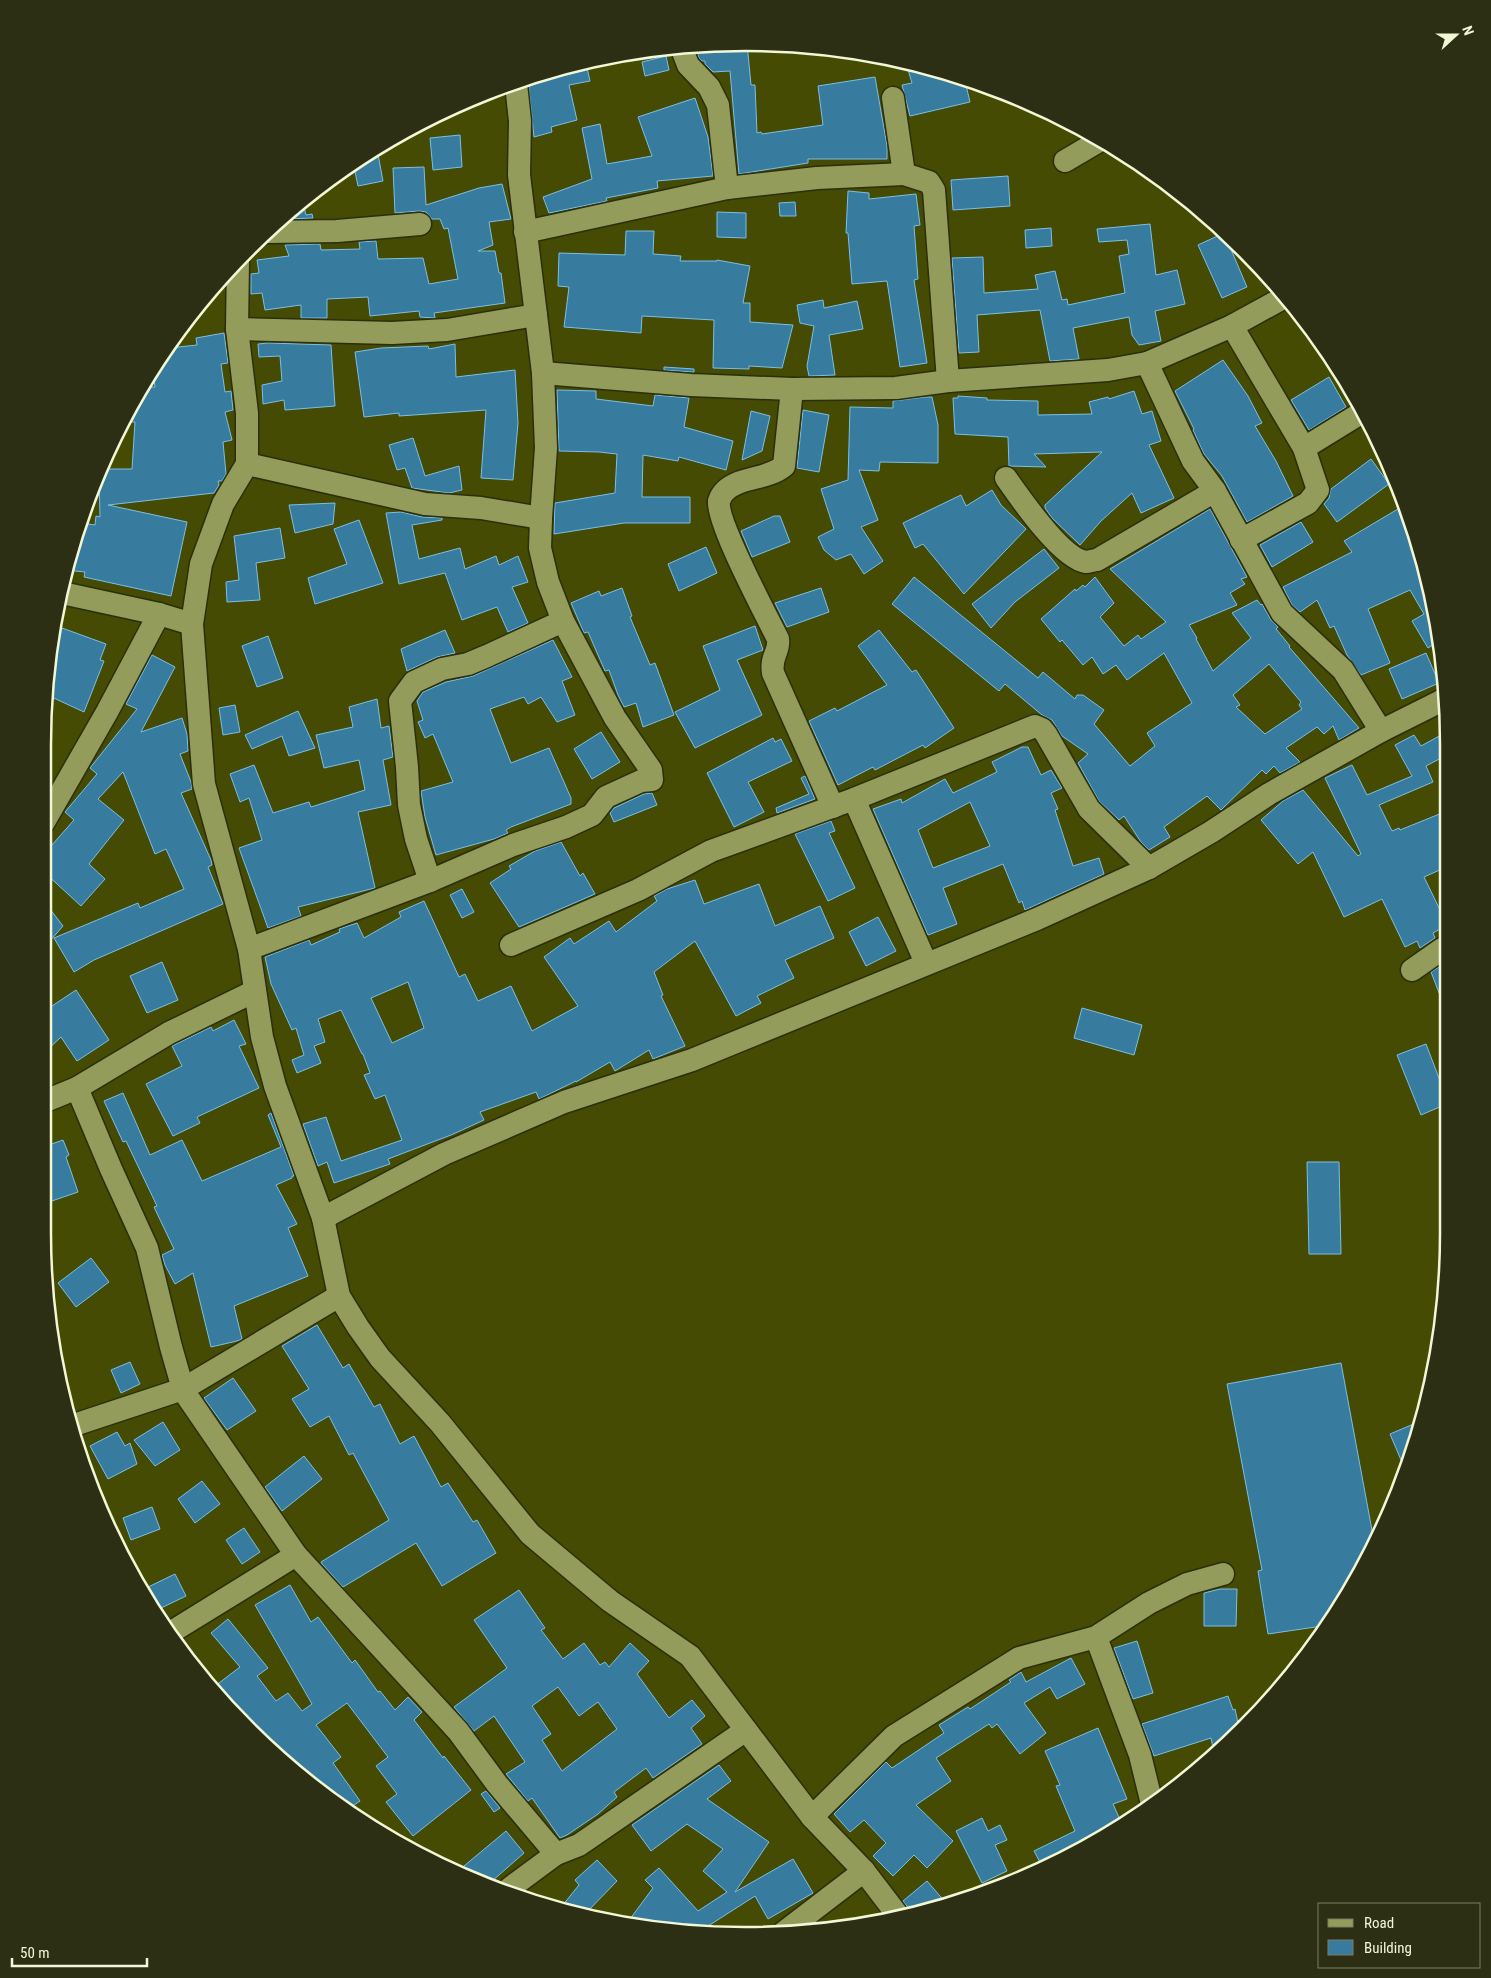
<svg xmlns="http://www.w3.org/2000/svg" width="1491" height="1978" viewBox="0 0 1491 1978" font-family="'Roboto Condensed',sans-serif">
<style>
.building{fill:#377b9f;stroke:#7cbfe6;fill-rule:evenodd}
.lines{fill:none;stroke-linecap:round;stroke-linejoin:round}
.minor-casing{stroke:#2c2f0d;stroke-width:25}
.minor{stroke:#949c5c;stroke-width:22}
.rim{fill:none;stroke:#f2f7d6;stroke-width:2.5}
</style>
<rect width="100%" height="100%" fill="#454b02"/>
<g class="building">
<polygon points="747,43 751,85 755,85 757,133 761,132 762,134 823,125 818,86 875,77 887,146 887,159 808,159 808,163 739,174 730,71 713,72 705,64 705,61 702,61 699,58 695,47"/>
<polygon points="666,56 669,70 645,76 642,62"/>
<polygon points="586,63 590,81 569,85 577,120 551,127 552,132 534,137 528,80"/>
<polygon points="906,63 965,81 970,102 910,116 902,85 912,83"/>
<polygon points="695,98 708,137 713,176 657,181 658,188 606,198 607,201 549,213 543,197 592,179 582,128 600,124 607,164 652,156 638,117"/>
<polygon points="460,135 462,167 433,170 430,138"/>
<polygon points="377,149 383,181 358,186 353,162"/>
<polygon points="424,167 426,205 479,188 502,184 511,219 489,222 493,245 478,251 495,251 499,273 501,273 505,303 434,313 435,318 434,318 420,317 419,311 370,316 368,297 327,299 327,318 301,318 301,305 265,310 262,293 251,294 251,274 259,273 257,260 289,256 285,245 320,244 321,250 360,249 359,242 376,241 378,259 423,258 429,284 458,279 448,228 444,229 440,219 432,219 426,212 419,211 395,213 393,168"/>
<polygon points="1008,176 1010,206 953,210 951,180"/>
<polygon points="848,191 869,193 869,199 916,194 920,225 914,226 918,279 914,280 927,363 900,367 887,281 852,284 848,233 846,233"/>
<polygon points="795,202 796,216 780,216 779,203"/>
<polygon points="303,203 306,215 312,214 313,218 285,219"/>
<polygon points="717,212 746,213 746,238 717,237"/>
<polygon points="1150,224 1156,275 1177,270 1185,304 1155,311 1161,341 1139,345 1132,335 1129,317 1073,328 1079,359 1050,361 1040,310 977,315 979,352 959,353 952,258 983,257 984,293 1038,289 1035,275 1055,271 1062,300 1067,299 1068,305 1125,293 1119,256 1129,254 1127,240 1099,242 1097,229"/>
<polygon points="1051,228 1052,246 1026,248 1025,230"/>
<polygon points="626,231 654,231 653,254 681,256 680,261 717,261 717,260 750,266 743,303 750,303 750,322 793,325 782,368 749,366 749,369 713,368 714,320 642,316 641,333 564,327 569,287 558,286 559,253 625,255"/>
<polygon points="1224,233 1247,287 1222,298 1198,245"/>
<polygon points="823,300 824,308 857,301 863,329 829,335 835,375 809,376 807,366 814,326 800,323 797,305"/>
<polygon points="224,333 228,363 221,364 225,392 231,391 233,410 225,412 232,440 223,442 226,474 222,481 218,481 219,485 214,493 108,505 187,522 171,596 84,577 85,572 65,570 82,523 95,525 96,516 100,517 99,476 102,469 132,469 135,422 123,422 144,387 155,387 153,373 169,348 197,345 196,338"/>
<polygon points="268,343 331,345 335,406 285,410 284,400 263,404 262,385 282,381 280,356 259,357 258,344"/>
<polygon points="455,344 456,377 515,370 518,423 513,480 481,478 486,410 399,416 399,413 364,417 355,352 381,348 428,346 429,349"/>
<polygon points="1223,360 1248,396 1262,423 1255,426 1276,461 1293,496 1247,522 1222,476 1204,454 1193,430 1194,429 1175,391"/>
<polygon points="664,367 694,369 694,372 692,372 664,370"/>
<polygon points="1329,377 1346,407 1309,430 1291,400"/>
<polygon points="557,390 596,391 596,399 653,406 655,395 689,398 684,427 733,441 726,470 679,457 678,461 643,455 642,497 690,497 690,523 624,523 554,534 555,503 615,493 617,454 599,452 559,451"/>
<polygon points="1134,391 1142,414 1152,411 1161,441 1149,445 1174,498 1141,513 1132,493 1101,521 1080,545 1052,518 1045,508 1045,505 1102,452 1034,454 1046,467 1009,466 1008,437 955,434 953,398 958,398 958,396 987,398 987,400 1038,401 1038,415 1092,414 1089,402 1108,397 1109,399"/>
<polygon points="925,397 932,397 938,425 938,463 880,462 879,471 859,470 878,520 861,527 883,561 864,574 851,554 836,560 824,550 818,537 834,529 821,489 848,480 850,407 893,408 893,401"/>
<polygon points="803,410 829,415 819,472 797,468"/>
<polygon points="751,411 770,416 762,451 742,460"/>
<polygon points="413,438 425,476 459,466 462,490 449,493 412,488 405,468 397,470 389,445"/>
<polygon points="1371,459 1389,484 1337,522 1324,504 1329,498 1331,489"/>
<polygon points="992,490 1001,505 1026,529 964,594 923,544 915,548 903,523 961,495 966,506"/>
<polygon points="335,503 333,524 295,533 289,505"/>
<polygon points="1403,506 1439,641 1428,648 1412,621 1424,614 1410,590 1368,609 1390,663 1361,675 1347,655 1334,626 1330,628 1317,600 1300,612 1292,605 1283,587 1352,552 1344,541"/>
<path d="M1210 509 1247 577 1241 579 1245 584 1230 593 1237 605 1189 625 1197 638 1196 639 1213 671 1251 638 1232 613 1257 600 1261 605 1262 604 1271 620 1278 627 1276 629 1290 646 1289 647 1359 728 1339 740 1333 726 1324 734 1317 727 1286 748 1300 762 1280 773 1274 766 1266 774 1262 770 1221 810 1207 796 1164 827 1170 837 1149 850 1141 842 1124 816 1119 820 1099 801 1078 763 1088 754 1062 736 1052 720 1042 715 1005 684 999 691 892 604 914 577 1038 678 1043 672 1075 699 1077 695H1083L1104 710 1094 724 1130 766 1155 746 1147 733 1192 703 1164 653 1127 680 1116 665 1103 674 1092 657 1083 665 1062 640 1060 642 1041 619 1075 589 1076 591 1083 585 1085 587 1095 577 1114 603 1100 617 1124 646 1138 635 1141 639 1166 622 1110 569ZM1269 664 1301 702 1299 705 1302 709 1265 734 1236 707 1240 705 1233 695Z"/>
<polygon points="401,512 422,517 442,518 442,520 412,525 419,559 460,548 465,569 496,556 499,565 518,556 528,582 512,587 528,623 508,632 497,607 462,620 445,573 399,584 386,513"/>
<polygon points="774,516 780,516 790,542 752,557 741,531"/>
<polygon points="359,520 383,583 315,604 308,578 347,564 334,529"/>
<polygon points="1301,522 1313,542 1272,567 1260,545"/>
<polygon points="280,528 285,558 256,563 260,600 227,602 226,582 239,580 234,536"/>
<polygon points="706,547 717,573 679,591 668,564"/>
<polygon points="1044,549 1059,568 1015,602 991,628 972,604"/>
<polygon points="622,588 632,616 630,617 650,665 655,663 674,715 643,727 636,703 624,707 618,695 609,670 605,671 588,632 584,633 571,603 599,591 601,596"/>
<polygon points="821,588 829,612 787,627 775,603"/>
<polygon points="755,626 763,650 737,660 762,715 695,748 675,712 720,690 703,646"/>
<polygon points="62,628 106,644 100,660 104,661 84,712 45,694 51,659"/>
<polygon points="445,630 455,653 437,657 407,671 401,649"/>
<polygon points="879,630 912,672 916,670 954,728 925,748 923,745 875,770 873,767 838,785 809,721 835,708 837,711 887,685 858,646"/>
<polygon points="268,636 283,678 257,687 242,646"/>
<polygon points="553,640 572,677 562,681 575,715 557,722 541,697 528,704 524,697 490,709 511,763 549,748 571,798 571,804 511,827 506,830 508,833 494,839 436,855 425,817 421,791 453,782 433,734 425,738 418,722 423,720 417,701 423,692 446,682 473,676"/>
<polygon points="1426,653 1439,683 1402,699 1389,669"/>
<polygon points="152,655 175,667 141,732 182,718 187,734 188,751 180,754 191,782 192,789 181,793 211,860 212,865 208,867 223,904 94,960 74,972 54,938 138,903 140,908 184,889 166,849 155,854 123,772 98,799 124,820 89,864 105,879 81,906 44,872 44,854 74,820 65,812 97,774 90,768 137,709 126,704"/>
<polygon points="377,699 381,728 389,726 393,757 383,760 391,805 358,812 375,888 298,907 301,916 268,928 239,848 262,840 249,798 240,802 230,774 254,765 273,813 309,802 311,807 365,790 359,760 324,768 316,735 353,727 349,707"/>
<polygon points="235,705 240,732 223,735 219,708"/>
<polygon points="298,711 315,748 289,756 282,736 252,749 245,735"/>
<polygon points="601,732 620,762 592,779 574,749"/>
<polygon points="1443,734 1443,757 1426,766 1433,782 1379,805 1392,831 1399,828 1400,830 1442,813 1442,869 1424,877 1442,914 1442,928 1433,933 1435,938 1420,948 1417,941 1405,947 1382,899 1344,917 1313,852 1298,864 1261,820 1283,801 1303,790 1358,856 1361,854 1325,778 1352,765 1367,795 1412,776 1395,745 1414,735 1421,746"/>
<polygon points="773,738 775,742 781,739 792,761 748,782 764,812 734,827 707,773"/>
<path d="M1022 747H1028L1041 775 1051 770 1062 788 1051 793 1058 809 1055 810 1073 866 1099 858 1104 874 1025 910 1022 901 1019 903 1003 864 943 888 957 924 928 935 873 809 901 799 902 803 945 779 953 793 997 772 992 762ZM970 802 990 846 933 868 918 830Z"/>
<polygon points="805,776 815,799 777,813 776,808 809,794 801,778"/>
<polygon points="652,793 657,805 614,822 610,813 614,808 644,794"/>
<polygon points="831,821 835,831 829,833 855,888 828,901 795,834"/>
<polygon points="561,842 580,876 583,873 595,894 519,927 490,883 511,869 509,866 535,851"/>
<path d="M695 880 704 904 759 884 775 926 820 906 834 938 785 960 794 978 757 996 761 1003 736 1016 695 941 654 972 663 995 661 996 685 1046 653 1059 649 1050 615 1071 610 1062 576 1082V1081L539 1099 536 1092 480 1112 484 1120 451 1135 388 1159 390 1164 334 1183 327 1162 318 1166 303 1124 326 1117 341 1161 402 1140 385 1095 375 1099 364 1075 370 1073 363 1054H362L341 1010 318 1019 325 1042 314 1046 321 1063 297 1073 292 1060 304 1055 296 1028 292 1030 271 984 265 957 309 940 311 945 340 932 339 929 357 923 364 938 401 917 399 912 424 901 459 977 465 974 478 1001 511 986 532 1031 578 1006 544 957 570 938 574 944 609 921 616 932 657 901 654 896 667 889ZM408 982 424 1028 392 1043 371 998Z"/>
<polygon points="462,889 474,912 462,918 450,895"/>
<polygon points="43,900 63,926 43,949"/>
<polygon points="878,917 896,951 866,966 849,932"/>
<polygon points="162,962 178,1000 147,1013 130,976"/>
<polygon points="1442,965 1442,998 1441,998 1431,972"/>
<polygon points="76,990 109,1040 77,1061 61,1037 43,1054 43,1012"/>
<polygon points="1082,1008 1142,1025 1134,1055 1074,1038"/>
<polygon points="234,1020 246,1044 239,1046 259,1088 197,1117 200,1123 173,1136 146,1084 182,1066 172,1046 211,1027 213,1031"/>
<polygon points="1426,1044 1442,1086 1442,1106 1421,1115 1397,1055"/>
<polygon points="123,1093 150,1155 182,1140 202,1181 281,1147 268,1115 271,1113 294,1176 292,1176 292,1178 276,1185 297,1224 288,1228 308,1276 234,1306 242,1339 237,1341 211,1347 193,1273 175,1284 165,1265 162,1255 174,1249 154,1207 157,1206 126,1141 123,1142 104,1101"/>
<polygon points="63,1140 69,1155 66,1157 78,1192 43,1204 43,1147"/>
<polygon points="1307,1162 1339,1162 1341,1254 1309,1254"/>
<polygon points="91,1258 109,1282 76,1307 58,1283"/>
<polygon points="317,1325 343,1368 349,1364 374,1407 380,1404 400,1444 414,1436 441,1487 448,1483 473,1522 477,1520 496,1553 442,1586 416,1543 343,1587 322,1564 321,1562 389,1520 353,1453 349,1455 329,1416 310,1427 292,1399 309,1389 282,1346"/>
<polygon points="130,1362 140,1384 121,1393 111,1370"/>
<polygon points="1341,1363 1374,1541 1329,1625 1268,1634 1258,1571 1262,1570 1227,1384"/>
<polygon points="233,1378 256,1411 227,1430 204,1398"/>
<polygon points="163,1422 180,1450 155,1466 134,1440"/>
<polygon points="1416,1423 1411,1442 1404,1467 1390,1434"/>
<polygon points="117,1432 125,1446 130,1443 137,1464 108,1479 90,1446"/>
<polygon points="304,1456 322,1479 282,1511 265,1487"/>
<polygon points="202,1481 220,1504 195,1523 178,1499"/>
<polygon points="152,1507 160,1529 131,1540 123,1518"/>
<polygon points="244,1528 260,1552 242,1564 226,1540"/>
<polygon points="175,1574 186,1596 157,1610 142,1590"/>
<polygon points="290,1585 311,1622 318,1617 352,1663 355,1660 378,1692 380,1691 395,1710 408,1697 422,1712 414,1720 443,1758 444,1756 471,1790 413,1836 386,1802 397,1794 376,1766 388,1757 347,1703 316,1725 341,1757 333,1763 360,1801 348,1809 318,1790 249,1730 215,1686 240,1667 211,1633 228,1619 268,1668 257,1676 276,1701 288,1693 302,1711 312,1704 255,1605"/>
<polygon points="1220,1589 1237,1589 1236,1626 1204,1626 1204,1593"/>
<path d="M519 1590 545 1628 541 1630 563 1659 584 1643 600 1665 605 1662 609 1667 630 1643 649 1661 637 1674 669 1718 692 1700 705 1716 691 1728 702 1744 653 1778 646 1768 614 1792 617 1797 598 1814 567 1835 560 1838 532 1798 528 1801 506 1774 525 1762 494 1716 474 1731 454 1707 507 1668 474 1620ZM558 1687 579 1716 598 1702 617 1729 562 1771 542 1740 551 1734 532 1706Z"/>
<polygon points="1137,1641 1153,1693 1133,1699 1114,1648"/>
<polygon points="1071,1658 1085,1684 1057,1699 1050,1687 1024,1703 1046,1733 1020,1754 997,1724 992,1728 989,1724 936,1758 951,1781 916,1805 953,1841 927,1868 914,1855 893,1876 873,1856 886,1843 864,1820 850,1832 834,1814 886,1762 892,1768 944,1733 939,1725 968,1707 970,1709 1011,1682 1009,1680 1021,1672 1026,1682"/>
<polygon points="1228,1696 1233,1710 1235,1709 1240,1732 1214,1753 1211,1738 1154,1756 1142,1724"/>
<polygon points="1098,1728 1127,1799 1113,1804 1122,1824 1041,1864 1034,1851 1075,1831 1056,1786 1060,1785 1045,1751"/>
<polygon points="719,1765 731,1781 707,1799 769,1842 735,1892 793,1859 813,1893 768,1919 755,1896 705,1928 627,1923 653,1888 645,1880 659,1868 698,1911 727,1892 703,1871 723,1849 687,1824 651,1851 632,1825"/>
<polygon points="486,1791 500,1808 494,1812 481,1794"/>
<polygon points="982,1818 988,1831 1000,1825 1007,1840 995,1845 1007,1871 982,1883 956,1831"/>
<polygon points="506,1831 524,1853 491,1882 458,1871"/>
<polygon points="597,1860 617,1881 585,1914 562,1906 579,1885 575,1880"/>
<polygon points="927,1881 946,1903 910,1910 903,1901"/>
</g>
<g class="lines">
<g class="minor-casing">
<g id="minor">
<polyline points="682,49 688,65 709,87 718,105 727,188"/>
<polyline points="893,98 904,174 929,182 934,190 948,381"/>
<polyline points="1065,161 1099,141"/>
<polyline points="268,232 337,231 420,224"/>
<polyline points="525,232 727,188 817,178 904,174"/>
<polyline points="238,260 237,329 247,413 247,464 223,504 201,564 192,624 204,784 249,949 262,1037 275,1086 323,1218 339,1296 358,1327 380,1358 440,1423 530,1534 610,1601 690,1656 812,1817 864,1871 896,1913"/>
<polyline points="1232,326 1304,448 1318,490 1308,503 1241,540"/>
<polyline points="237,329 392,333 447,330 536,315"/>
<polyline points="1147,363 1193,461 1215,491 1282,613 1343,670 1381,731"/>
<polyline points="543,373 691,385 792,389 896,388 948,381 1108,370 1147,363 1232,326 1283,298"/>
<path d="M792 389 784 466C767 480 741 476 725 491 722 494 720 498 719 501 716 521 766 615 778 639 780 652 770 656 773 673L833 807"/>
<polyline points="1304,448 1361,413"/>
<polyline points="247,464 425,504 481,508 541,518"/>
<path d="M1006 478C1020 498 1062 559 1086 562 1089 562 1094 560 1097 560L1215 491"/>
<polyline points="62,593 159,614 192,624"/>
<polyline points="854,799 926,963"/>
<polyline points="44,822 107,712 159,614"/>
<polyline points="430,881 416,839 409,805 407,767 400,701 414,682 442,669 468,664 487,656 563,621"/>
<polyline points="511,945 638,890 711,851 854,799 1035,726 1042,729 1046,734 1089,809 1149,868"/>
<polyline points="249,949 430,881 513,845 566,827 592,815 606,797 641,781 652,780 651,770 615,718 563,621 548,582 540,548 541,518 546,448 543,373 519,175 520,121 516,84"/>
<polyline points="1412,970 1442,949"/>
<polyline points="77,1088 111,1169 147,1248 171,1347 183,1389 189,1399 296,1555 458,1731 497,1784 556,1854 579,1845 746,1730"/>
<polyline points="43,1102 77,1088 169,1033 255,991"/>
<polyline points="323,1218 444,1154 564,1102 692,1060 1037,919 1149,868 1211,832 1269,794 1381,731 1443,700"/>
<polyline points="71,1426 183,1389 339,1296"/>
<polyline points="173,1631 296,1555"/>
<polyline points="1096,1637 1140,1755 1152,1804"/>
<polyline points="812,1817 894,1736 1019,1658 1096,1637 1149,1603 1187,1584 1223,1574"/>
<polyline points="510,1888 556,1854"/>
<polyline points="783,1933 864,1871"/>
</g>
</g>
<use href="#minor" class="minor"/>
</g>
<path d="M0 0H1491V1978H0ZM745 51H746A694 694 0 0 1 1440 745V1233A694 694 0 0 1 746 1927H745A694 694 0 0 1 51 1233V745A694 694 0 0 1 745 51Z" fill="#2c2f14" fill-rule="evenodd"/>
<path class="rim" d="M745 51H746A694 694 0 0 1 1440 745V1233A694 694 0 0 1 746 1927H745A694 694 0 0 1 51 1233V745A694 694 0 0 1 745 51Z"/>
<rect x="1318" y="1903" width="162" height="65" fill="#2c2f14" stroke="#7b7f62"/>
<rect x="1328" y="1919" width="25" height="8" fill="#949c5c" stroke="#7b7f62"/>
<text x="1364" y="1928" font-size="15" fill="#f2f7d6">Road</text>
<rect x="1328" y="1940" width="25" height="15" fill="#377b9f" stroke="#7b7f62"/>
<text x="1364" y="1953" font-size="15" fill="#f2f7d6">Building</text>
<g transform="translate(1456 35) rotate(69)" stroke="#2c2f14" stroke-width="4" paint-order="stroke">
<path d="M0-4L9 19L0 12L-9 19Z" fill="#f2f7d6"/>
<text y="-8" font-size="14" font-weight="bold" text-anchor="middle" fill="#f2f7d6">N</text>
</g>
<path d="M12 1958v8h135v-8" fill="none" stroke="#f2f7d6" stroke-width="2.5"/>
<text x="20" y="1958" font-size="15" fill="#f2f7d6" stroke="#2c2f14" stroke-width="4" paint-order="stroke">50 m</text>
</svg>
